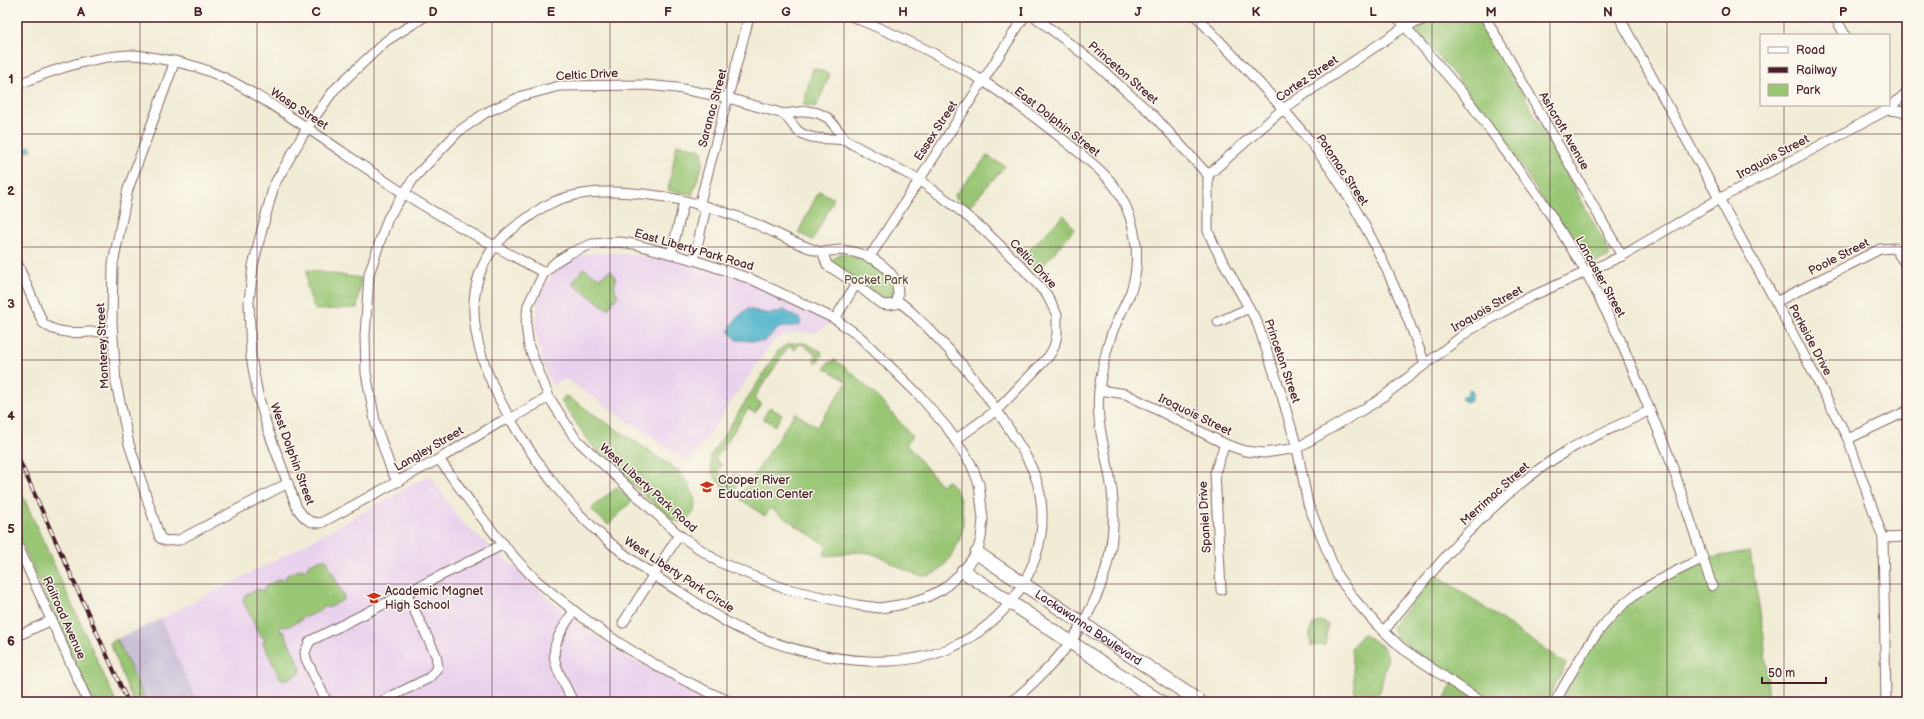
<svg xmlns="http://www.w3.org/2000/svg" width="1924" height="719" viewBox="0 0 1924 719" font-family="'Balsamiq Sans',sans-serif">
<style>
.built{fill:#e9d2ed}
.industrial{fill:#c9bfd7}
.green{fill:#99c674;stroke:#727250}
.water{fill:#4bb2ca;stroke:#4a687a}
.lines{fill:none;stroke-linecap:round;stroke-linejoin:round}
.street-casing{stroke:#846766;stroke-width:11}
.secondary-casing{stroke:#846766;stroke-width:15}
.street{stroke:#fff;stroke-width:9}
.secondary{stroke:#fff;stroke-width:13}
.rail-casing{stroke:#4a1f2b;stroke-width:4}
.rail{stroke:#fbf7ec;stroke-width:2.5;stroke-dasharray:8;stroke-linecap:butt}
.grid{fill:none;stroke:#4a1f2b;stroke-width:1;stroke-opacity:0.55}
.labels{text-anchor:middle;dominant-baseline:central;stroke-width:3;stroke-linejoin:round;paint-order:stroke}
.street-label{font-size:12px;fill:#4a1f2b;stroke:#fbf7ec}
.park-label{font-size:12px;fill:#625141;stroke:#fbf7ec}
.poi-label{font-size:12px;fill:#4a1f2b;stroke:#fbf7ec;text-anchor:start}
.neatline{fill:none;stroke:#4a1f2b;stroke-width:1.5}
.grid-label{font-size:13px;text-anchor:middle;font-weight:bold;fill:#4a1f2b}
</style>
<rect width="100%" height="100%" fill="#fbf7ec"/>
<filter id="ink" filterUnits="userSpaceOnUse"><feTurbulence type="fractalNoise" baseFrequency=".025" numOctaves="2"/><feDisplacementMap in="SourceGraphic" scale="8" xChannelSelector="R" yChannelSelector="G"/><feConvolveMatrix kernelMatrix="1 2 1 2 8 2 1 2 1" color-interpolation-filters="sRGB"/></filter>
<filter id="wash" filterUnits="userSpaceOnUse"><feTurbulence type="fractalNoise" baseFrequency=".012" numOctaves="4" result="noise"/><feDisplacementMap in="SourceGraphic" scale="16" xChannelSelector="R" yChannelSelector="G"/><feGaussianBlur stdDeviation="0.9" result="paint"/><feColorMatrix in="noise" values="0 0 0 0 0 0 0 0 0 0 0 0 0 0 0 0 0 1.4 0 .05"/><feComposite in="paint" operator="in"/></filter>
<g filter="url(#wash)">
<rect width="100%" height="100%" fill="#f1ecd5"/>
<g class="built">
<polygon points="595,253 615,253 665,258 666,253 725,269 832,318 826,326 813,334 800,332 791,333 782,336 772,342 690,463 566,379 551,385 543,364 535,328 540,293 555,271 582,255"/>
<polygon points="430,475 463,524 504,558 570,618 627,657 680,685 720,702 197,702 161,619 293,551"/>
</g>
<polygon class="industrial" points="161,619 197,702 146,702 117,639"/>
<g class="green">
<polygon points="1440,17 1481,17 1609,251 1607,257 1595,263 1586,265 1500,134 1457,78 1416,30 1418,27"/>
<polygon points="813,68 830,74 816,107 803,105"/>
<polygon points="677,144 699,149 703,153 702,166 692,195 668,190"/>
<polygon points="987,156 1005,166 968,208 954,196"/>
<polygon points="819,191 834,199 813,240 798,233"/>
<polygon points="1064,215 1074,229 1037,273 1022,257"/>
<path d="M841 253C857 256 888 265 893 283 894 288 894 294 894 299L886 303 832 267 830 261Z"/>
<path d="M583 268 599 278 611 270C615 276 617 280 614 287L618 295 608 309 572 284Z"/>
<polygon points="307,270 361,278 357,308 315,310 307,288"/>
<path d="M797 343H805L821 351 822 355 817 363 813 360 817 355 800 343 795 350 789 346 754 398 761 403 755 413 748 409 715 460 722 465 717 472 729 480 734 474 741 479 732 492C716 484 709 473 711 455L778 351 786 345Z"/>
<path d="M835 360C865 381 889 409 912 437L906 444 941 485 948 481C960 490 964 511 963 526 961 539 955 551 947 562 922 595 898 560 869 553 854 549 839 558 824 555L827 546 770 508 765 516 739 498 795 413 817 427 847 382 825 368 828 363Z"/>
<path d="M565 396 568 397 679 471C689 482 703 506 689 518 681 524 677 522 669 518L613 467 591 444 561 401Z"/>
<polygon points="770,407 782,415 775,426 763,418"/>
<polygon points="17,483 116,702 93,702 17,533"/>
<polygon points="617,487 632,501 608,525 591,509"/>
<polygon points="1750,552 1764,637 1769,702 1556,702 1588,644 1635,595 1703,558"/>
<path d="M322 559H326L344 596 343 600 328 608 324 606C320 612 309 617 303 616L301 620 287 627 281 626 280 631 284 632 301 669 300 673 285 680 280 678 263 643 265 638 260 636 243 601 245 595 259 589 264 591 266 586 280 579 285 580 287 575 301 569 306 570 308 565Z"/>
<polygon points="1436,574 1566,664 1546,702 1489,702 1420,657 1397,638 1392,630 1393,625"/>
<path d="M1320 621 1328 624 1325 645 1311 646C1310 636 1307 625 1320 621Z"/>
<polygon points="1363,634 1382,646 1388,656 1380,692 1355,695 1351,648"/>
<polygon points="117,639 146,702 133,702 110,643"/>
<polygon points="1453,683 1482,702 1443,702"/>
</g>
<g class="water">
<polygon points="30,146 32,150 21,154 18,153 19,150"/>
<path d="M747 309 770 314 784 310 800 319 801 322 800 325 779 328 764 342 737 340 729 332C731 322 740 315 747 309Z"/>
<polygon points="1469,389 1472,390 1473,393 1471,401 1467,402 1462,400 1462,396 1467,395"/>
</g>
</g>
<g filter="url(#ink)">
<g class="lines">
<g class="street-casing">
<g id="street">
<path d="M424 17 386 41 334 90 307 128 274 185 259 241 253 266 249 302 251 357 258 395 268 430 297 508C304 518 308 523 321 523L439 459 500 422 510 419 549 397"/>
<path d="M853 17C897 35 943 56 983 81 1011 99 1039 120 1065 141 1083 156 1107 173 1119 193 1136 222 1142 259 1131 291 1125 307 1115 322 1110 339 1105 355 1101 374 1099 391 1095 426 1108 457 1112 491 1120 562 1091 628 1040 676 1030 686 1021 695 1010 702"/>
<polyline points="1035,17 1091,60 1154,116 1208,175 1208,231 1215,247 1257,322 1282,396 1297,448 1308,504 1338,577 1355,600 1377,625 1403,649 1482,702"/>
<path d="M1197 17C1247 71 1302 123 1341 185 1377 242 1402 301 1425 364"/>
<polyline points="1397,17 1465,96 1542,201 1586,272 1619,337 1669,456 1712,586"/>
<polyline points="1485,17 1622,256"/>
<polyline points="1619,17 1776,302 1848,439 1883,538 1886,702"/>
<polyline points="1835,17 1845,35"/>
<polyline points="175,61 128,189 113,264 112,322 116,383 129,444 160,538 166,541 179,540 288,483"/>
<path d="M17 85C52 70 93 56 131 55 141 55 151 57 161 59 212 66 244 87 286 114 323 138 358 163 394 187 442 219 494 245 544 273"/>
<polyline points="1885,106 1887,110 1907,112"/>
<path d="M784 114C789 119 793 126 798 131 811 141 831 138 846 140"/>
<polyline points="1208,175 1283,109 1406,26 1430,17"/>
<polyline points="699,206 749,17"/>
<polygon points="619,242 634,244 694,260 751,279 835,319 859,336 919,395 948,429 971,464 979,484 983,519 981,538 977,553 963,571 943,589 925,598 899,605 880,608 857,605 783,588 719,562 679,535 575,438 549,397 529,347 526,325 528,305 544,273 557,261 570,253 592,244"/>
<path d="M823 253 827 265 856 284 881 304 888 305 896 304C907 272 869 252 841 250 833 250 826 253 818 251 795 244 773 231 751 222 714 207 672 196 633 193 603 191 572 191 545 206 536 211 528 218 519 224 422 293 504 419 557 488 591 532 633 563 680 592 700 605 720 620 742 630 781 647 825 659 868 661 895 662 922 660 948 649 1008 624 1052 561 1040 494 1035 465 1016 440 1000 415 979 383 955 355 928 328 918 319 909 308 898 301"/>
<polyline points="671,254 684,202"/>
<polyline points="869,258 1024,17"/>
<polyline points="694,260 706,207"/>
<path d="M17 263 43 323C60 338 91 331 112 331"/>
<polyline points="1776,302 1880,249 1895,248 1907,267"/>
<polyline points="835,319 856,284"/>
<polyline points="1218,322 1249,308"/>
<polyline points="1099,390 1126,394 1225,444 1245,451 1264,453 1297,448 1376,402 1470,330 1530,297 1622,256 1719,199 1887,110 1907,92"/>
<polyline points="1848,439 1907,411"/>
<path d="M439 459C469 501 498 542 534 578 543 586 553 594 562 601 614 644 670 676 731 702"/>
<polyline points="398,482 392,472 376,426 366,373 365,336 369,274 388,218 414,178 458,132 485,113 522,96 559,86 645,85 677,88 728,98 784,114 807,111 818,113 828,118 846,140 852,144 919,180 948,201 983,229 1021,266 1047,295 1057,315 1057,335 1054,347 1049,356 997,410 955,440"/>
<polyline points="1883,538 1907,537"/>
<polyline points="17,544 88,702"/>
<polyline points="1221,590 1215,472 1225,444"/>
<polyline points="623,623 679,535"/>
<path d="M1384 631C1435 566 1494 495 1565 452 1592 435 1622 425 1650 410"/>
<polyline points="17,636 52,620"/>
<polyline points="327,702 306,659 305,652 310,641 504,544"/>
<polyline points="380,702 429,678 438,667 436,655 406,593"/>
<path d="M573 702C552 657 544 655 574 611"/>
<path d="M1555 702C1577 663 1598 622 1635 595 1656 579 1680 570 1703 558"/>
</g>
</g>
<g class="secondary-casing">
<g id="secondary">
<path id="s1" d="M977 553 1200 702"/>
<polyline points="963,571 1161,702"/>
</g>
</g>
<use href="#street" class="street"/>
<use href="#secondary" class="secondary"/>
<g class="rail-casing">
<polyline id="rail" points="17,455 128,702"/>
</g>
<use href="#rail" class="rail"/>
</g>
</g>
<path class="grid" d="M140 17V702M257 17V702M374 17V702M492 17V702M610 17V702M727 17V702M844 17V702M962 17V702M1080 17V702M1197 17V702M1314 17V702M1432 17V702M1550 17V702M1667 17V702M1784 17V35M1784 105V702M17 134H1907M17 247H1907M17 360H1907M17 472H1907M17 584H1907"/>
<defs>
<g id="school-bare" transform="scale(1.08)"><path d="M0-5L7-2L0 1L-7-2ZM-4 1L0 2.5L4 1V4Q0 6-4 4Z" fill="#c8321e" stroke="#fbf7ec" stroke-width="2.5" paint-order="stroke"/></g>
</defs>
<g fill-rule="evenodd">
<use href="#school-bare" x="707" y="487"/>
<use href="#school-bare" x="374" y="598"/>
</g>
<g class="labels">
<g class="street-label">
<text transform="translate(1123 73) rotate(41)">Princeton Street</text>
<text transform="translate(587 75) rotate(-3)">Celtic Drive</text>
<text transform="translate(1307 79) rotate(-34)">Cortez Street</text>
<text transform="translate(713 108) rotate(-75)">Saranac Street</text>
<text transform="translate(299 109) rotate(33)">Wasp Street</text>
<text transform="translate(1057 122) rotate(38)">East Dolphin Street</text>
<text transform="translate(936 131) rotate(-57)">Essex Street</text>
<text transform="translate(1564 131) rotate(60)">Ashcroft Avenue</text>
<text transform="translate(1773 157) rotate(-28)">Iroquois Street</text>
<text transform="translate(1342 170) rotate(56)">Potomac Street</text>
<text transform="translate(694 250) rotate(16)">East Liberty Park Road</text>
<text transform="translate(1839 257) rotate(-27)">Poole Street</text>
<text transform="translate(1033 264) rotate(47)">Celtic Drive</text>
<text transform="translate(1600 277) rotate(61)">Lancaster Street</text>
<text transform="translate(1487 309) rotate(-30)">Iroquois Street</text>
<text transform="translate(1810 340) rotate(62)">Parkside Drive</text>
<text transform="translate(103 346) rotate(-93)">Monterey Street</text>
<text transform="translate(1282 361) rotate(71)">Princeton Street</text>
<text transform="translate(1195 415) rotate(26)">Iroquois Street</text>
<text transform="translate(429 449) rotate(-30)">Langley Street</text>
<text transform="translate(292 454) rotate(70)">West Dolphin Street</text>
<text transform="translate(648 488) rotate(42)">West Liberty Park Road</text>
<text transform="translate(1495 494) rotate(-42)">Merrimac Street</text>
<text transform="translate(1205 517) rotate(-93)">Spaniel Drive</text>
<text transform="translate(679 575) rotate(33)">West Liberty Park Circle</text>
<text transform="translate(64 618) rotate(66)">Railroad Avenue</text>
<text stroke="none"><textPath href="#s1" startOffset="134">Lackawanna Boulevard</textPath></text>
</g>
<g class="park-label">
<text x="876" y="280">Pocket Park</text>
</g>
<g class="poi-label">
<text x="718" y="480">Cooper River<tspan x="718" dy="14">Education Center</tspan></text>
<text x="385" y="591">Academic Magnet<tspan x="385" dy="14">High School</tspan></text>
</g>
</g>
<rect width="1924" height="719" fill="none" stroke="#fbf7ec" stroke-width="44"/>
<rect x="1760" y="34" width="130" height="72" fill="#fbf7ec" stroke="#b4a19f"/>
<rect x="1768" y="47" width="20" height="6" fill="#ffffff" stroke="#b4a19f"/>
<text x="1796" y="54" font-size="12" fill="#4a1f2b">Road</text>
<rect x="1768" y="67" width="20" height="6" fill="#4a1f2b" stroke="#b4a19f"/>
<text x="1796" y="74" font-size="12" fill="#4a1f2b">Railway</text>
<rect x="1768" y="84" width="20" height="12" fill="#99c674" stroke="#b4a19f"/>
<text x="1796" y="94" font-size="12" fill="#4a1f2b">Park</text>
<path d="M1762 677v6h64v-6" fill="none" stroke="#4a1f2b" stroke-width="2"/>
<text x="1768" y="677" font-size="12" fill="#4a1f2b" stroke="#fbf7ec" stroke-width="3" paint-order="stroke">50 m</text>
<rect x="22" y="22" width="1880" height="675" class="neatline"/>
<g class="grid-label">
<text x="81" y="16">A</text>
<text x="198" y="16">B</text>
<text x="316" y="16">C</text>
<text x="433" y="16">D</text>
<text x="551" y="16">E</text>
<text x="668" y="16">F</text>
<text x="786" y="16">G</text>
<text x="903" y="16">H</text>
<text x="1021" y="16">I</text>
<text x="1138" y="16">J</text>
<text x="1256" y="16">K</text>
<text x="1373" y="16">L</text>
<text x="1491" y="16">M</text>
<text x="1608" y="16">N</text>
<text x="1726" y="16">O</text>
<text x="1843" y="16">P</text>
<text x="11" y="83">1</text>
<text x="11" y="195">2</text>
<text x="11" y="308">3</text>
<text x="11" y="420">4</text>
<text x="11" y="533">5</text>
<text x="11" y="645">6</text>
</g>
</svg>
